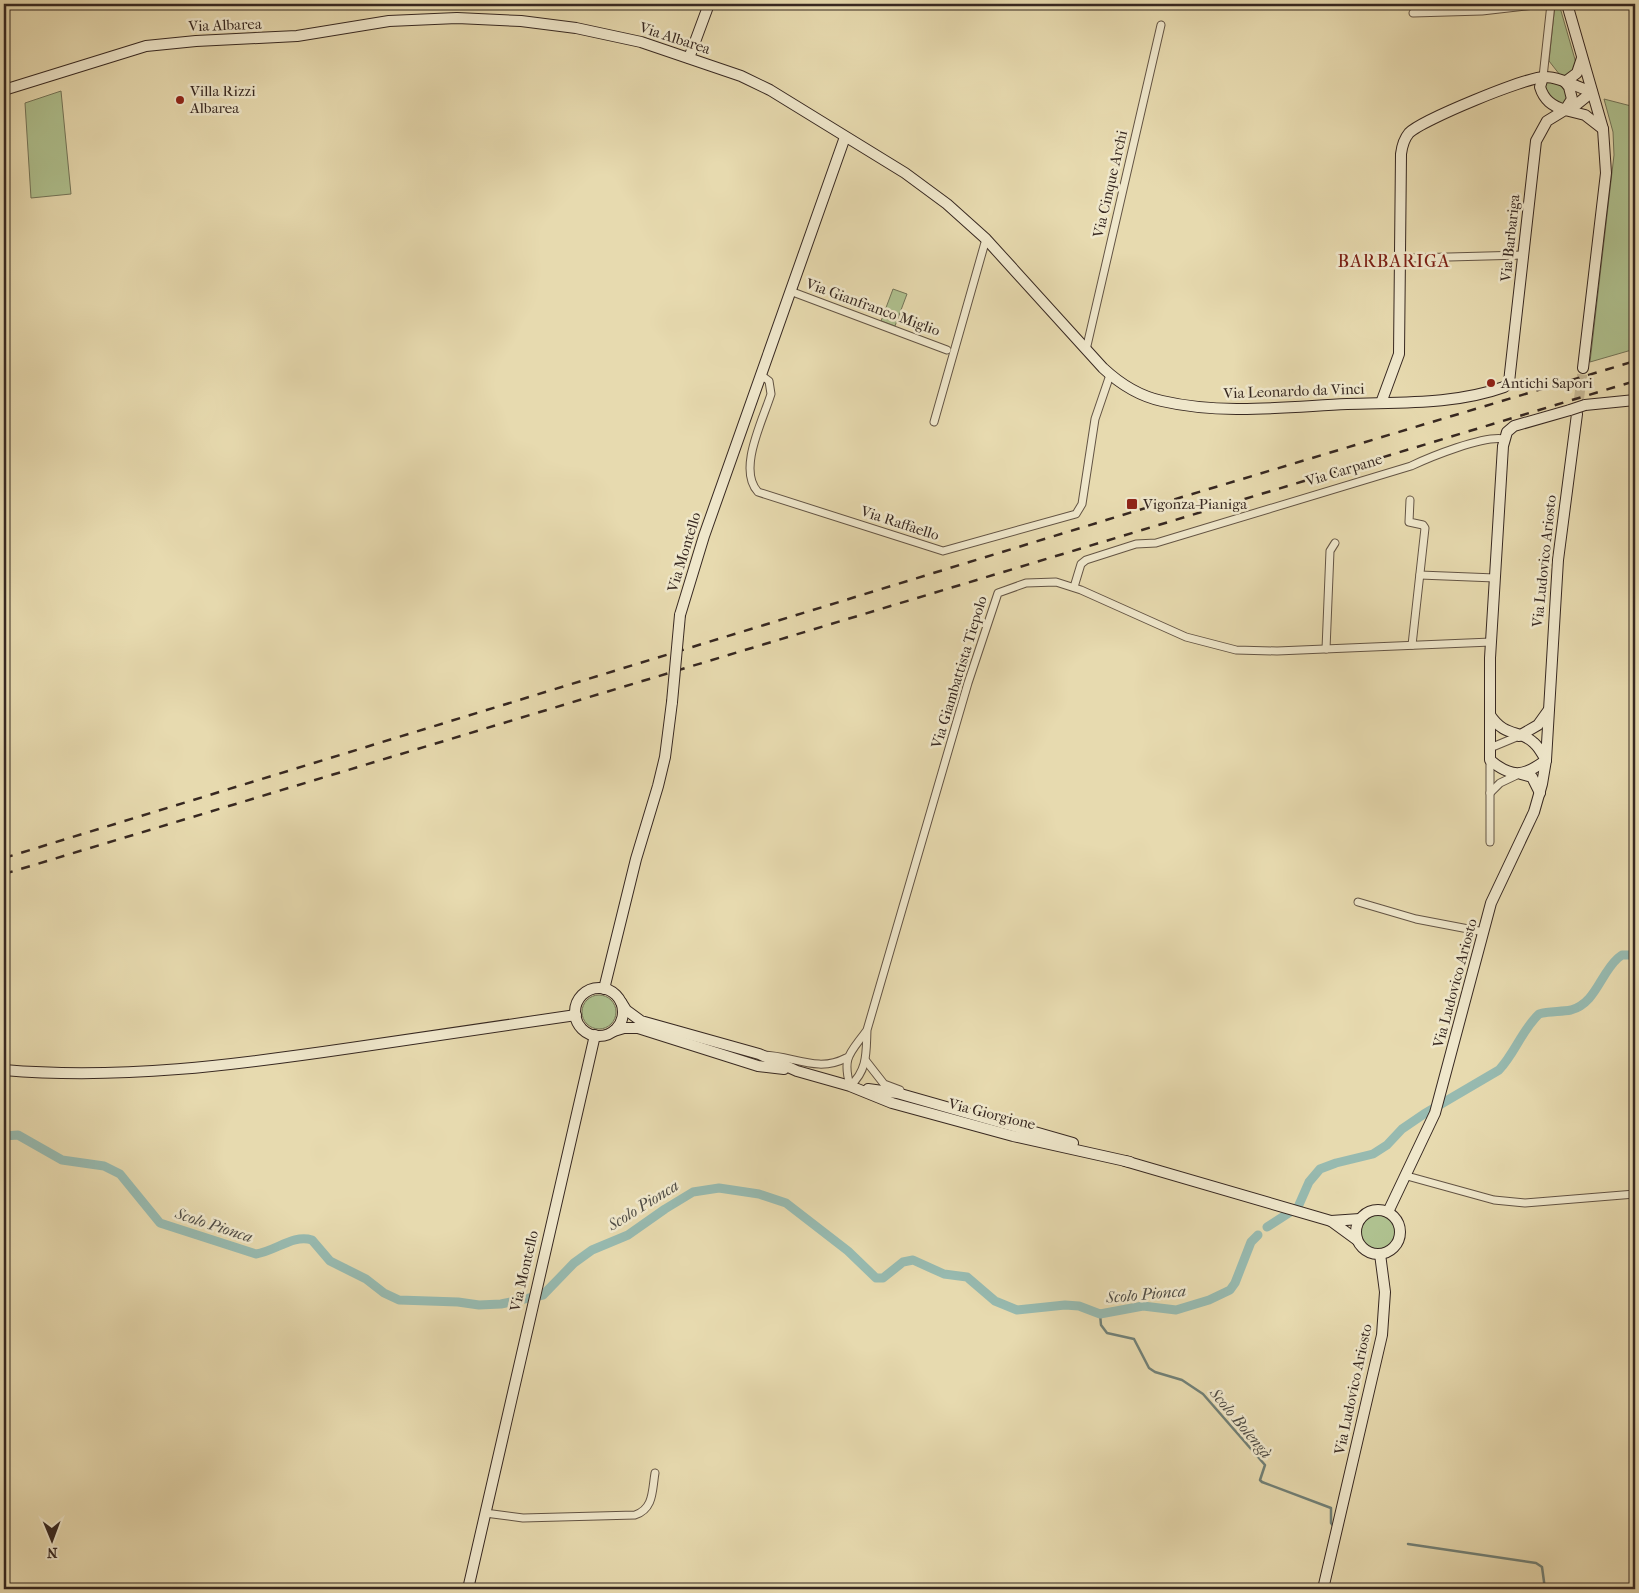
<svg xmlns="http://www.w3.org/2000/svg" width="1639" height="1593" viewBox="0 0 1639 1593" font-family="'IM FELL French Canon',serif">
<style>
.green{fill:#afc18f;stroke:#737458}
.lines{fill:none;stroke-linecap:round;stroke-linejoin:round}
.stream{stroke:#718077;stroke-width:2.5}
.canal{stroke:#97bab0;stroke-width:9}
.secondary-tunnel{stroke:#c4b693;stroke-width:10;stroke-dasharray:10 5;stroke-linecap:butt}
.street-casing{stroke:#635444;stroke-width:9}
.secondary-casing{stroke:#372821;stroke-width:12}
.street{stroke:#efe7cb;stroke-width:7}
.secondary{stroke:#efe7cb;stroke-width:10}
.rail{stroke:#372821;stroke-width:2.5;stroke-dasharray:9 9;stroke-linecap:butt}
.secondary-bridge-casing{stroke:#372821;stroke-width:12;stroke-linecap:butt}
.secondary-bridge{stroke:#efe7cb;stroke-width:10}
.poi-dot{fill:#8f2418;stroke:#efe7cb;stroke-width:2}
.labels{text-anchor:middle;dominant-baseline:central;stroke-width:5;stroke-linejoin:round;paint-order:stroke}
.street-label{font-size:15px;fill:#372821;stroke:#efe7cb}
.poi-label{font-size:15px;fill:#372821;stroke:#efe7cb;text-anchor:start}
.water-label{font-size:16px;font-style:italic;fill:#4f4c45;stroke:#efe7cb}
.quarter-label{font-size:18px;letter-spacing:1px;fill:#7a1f14;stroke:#efe7cb}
</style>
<rect width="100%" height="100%" fill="#e7daaf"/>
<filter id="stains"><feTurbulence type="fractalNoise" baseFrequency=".004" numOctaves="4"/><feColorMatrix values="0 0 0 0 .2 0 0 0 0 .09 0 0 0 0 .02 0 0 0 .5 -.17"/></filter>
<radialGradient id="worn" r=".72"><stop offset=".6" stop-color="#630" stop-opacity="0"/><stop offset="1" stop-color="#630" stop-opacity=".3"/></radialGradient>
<g class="green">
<polygon points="1555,4 1559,4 1576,63 1576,67 1567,76 1560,75 1549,61"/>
<path d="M1547 81C1559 83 1565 87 1568 99L1562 105 1550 98 1545 86Z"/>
<polygon points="61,91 71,194 31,198 25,103"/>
<polygon points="1604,99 1635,107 1635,349 1590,362 1614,155 1613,132"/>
<polygon points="893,289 907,294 895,326 881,321"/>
<circle cx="599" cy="1012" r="17"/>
<circle cx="1378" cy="1232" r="17"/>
</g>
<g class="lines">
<g class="stream">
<polyline points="1100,1314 1101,1325 1107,1333 1134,1339 1149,1368 1155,1372 1182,1380 1203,1394 1265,1465 1260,1480 1262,1482 1331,1508 1331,1523 1334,1527"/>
<polyline points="1408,1544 1536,1563 1542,1567 1545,1589"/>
</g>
<g class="canal">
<path d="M4 1136 18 1135 62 1160 104 1166 120 1174 160 1223 256 1254C276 1251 293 1234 312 1240L330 1261 366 1279 384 1293 399 1300 458 1302 479 1305 501 1304 543 1295 574 1263 592 1250 628 1235 665 1209 693 1192 719 1188 759 1194 786 1203 848 1251 876 1278H883L903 1262 913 1260 944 1274 967 1277 995 1301 1017 1310 1065 1305 1079 1306 1100 1314 1143 1306 1176 1310 1209 1300 1230 1290 1235 1283 1251 1242 1258 1235"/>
<path d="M1267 1227 1298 1207 1309 1182 1320 1169 1336 1163 1373 1154 1387 1145 1402 1129 1424 1114 1499 1070C1515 1053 1522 1030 1539 1014 1549 1011 1560 1012 1571 1010 1596 1003 1600 974 1618 958L1622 955H1635"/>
</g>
<polyline class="secondary-tunnel" points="1577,414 1583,368"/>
<g class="street-casing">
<g id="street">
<polyline points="1413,13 1482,11 1544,4"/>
<polyline points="1543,77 1551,4"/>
<polyline points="1412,258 1523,255"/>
<polyline points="790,291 947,350"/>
<polyline points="1086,350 1161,25"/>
<path d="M761 375 769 381 771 394C763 420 737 470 758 492L943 551 1076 514 1082 504 1095 419 1110 375"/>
<polyline points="934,422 986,239"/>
<polyline points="1410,500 1409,522 1423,525 1425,528 1412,645"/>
<polyline points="1420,575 1495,578"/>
<path d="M1074 587 1081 564 1086 560 1136 544 1156 543 1411 466C1430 457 1484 435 1504 439"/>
<polyline points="1326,649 1330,551 1335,543"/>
<polyline points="1490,748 1519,736"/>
<polyline points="1490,760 1490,842"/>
<polyline points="1490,793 1500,783 1519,774"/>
<polyline points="1358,902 1416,919 1484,932"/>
<path d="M867 1030C850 1054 842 1056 850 1086 868 1070 866 1052 867 1030L968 683 998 593 1026 583 1056 582 1081 590 1186 637 1236 650 1277 651 1491 642"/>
<path d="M764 1055C793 1056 818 1073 846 1058"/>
<polyline points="866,1061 884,1084 900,1090"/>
<polyline points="1407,1176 1494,1200 1525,1203 1635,1194"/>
<path d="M485 1513 523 1518 635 1515C654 1509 652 1490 655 1473"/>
</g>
</g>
<g class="secondary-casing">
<g id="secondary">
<polyline points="1567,4 1603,129 1606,173 1583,368"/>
<polyline points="689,58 709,4"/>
<path d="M1543 77 1540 87C1544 100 1552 106 1565 110L1572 99 1569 87 1565 82"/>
<polyline points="1565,82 1577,73 1582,58"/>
<path d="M4 90 146 46 196 41 297 36 389 21 457 18 521 21 576 28 641 42 741 76 770 90 905 173 947 204 986 239 1103 368C1120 384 1139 396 1162 401 1222 415 1285 407 1347 404 1399 402 1454 405 1504 387L1509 383 1510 373 1536 141 1547 121 1565 110 1585 115 1603 129"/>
<polyline points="1571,109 1592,92"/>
<path d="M1381 403 1399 354 1401 154C1402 146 1404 139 1409 133 1422 120 1526 77 1545 77 1560 77 1577 87 1592 92"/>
<polyline points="1585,405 1635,400"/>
<polyline points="680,615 704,536 845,137"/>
<path d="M1490 715C1505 738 1520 729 1534 743 1539 747 1542 754 1546 760"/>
<polyline points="1519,736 1538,725 1548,711"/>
<path d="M1546 760C1524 777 1511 778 1490 760V658L1503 446 1507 432 1514 426 1570 410"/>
<polyline points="1521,774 1532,777 1540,793"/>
<circle cx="599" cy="1012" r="24"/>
<polyline points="604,989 636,859 658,786 665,757 672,702"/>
<polyline points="621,1002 626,1010 641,1021 759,1054 797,1071 850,1086 892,1103 1013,1136 1130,1162"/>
<polyline points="614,1031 624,1028 638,1028 758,1066 784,1069"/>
<path d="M4 1070C121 1080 235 1065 351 1048 426 1037 501 1026 576 1015"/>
<polyline points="868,1089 897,1093 1073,1143"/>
<polyline points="1125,1161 1331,1221 1360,1219"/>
<circle cx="1378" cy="1232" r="22"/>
<polyline points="1388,1212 1435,1113 1491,903 1534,812 1542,784 1546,760 1558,560 1577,414"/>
<polyline points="1331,1221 1357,1240"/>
<polyline points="468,1589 595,1035"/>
<polyline points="1323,1589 1382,1335 1385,1292 1380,1254"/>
</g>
</g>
<use href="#street" class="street"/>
<use href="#secondary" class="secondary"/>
<g class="rail">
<polyline points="4,858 1139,510 1635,361"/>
<polyline points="4,874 1635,381"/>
</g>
<g class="secondary-bridge-casing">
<g id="secondary-bridge">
<polyline points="1570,410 1585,405"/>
<polyline points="672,702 680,615"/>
</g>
</g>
<use href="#secondary-bridge" class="secondary-bridge"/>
</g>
<g class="poi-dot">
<circle cx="180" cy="100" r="5"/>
<circle cx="1491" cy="383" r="5"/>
<rect x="1126" y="498" width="12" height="12" rx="2.5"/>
</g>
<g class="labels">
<g class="street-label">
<text transform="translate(225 25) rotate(-2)">Via Albarea</text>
<text transform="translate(675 38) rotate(18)">Via Albarea</text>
<text transform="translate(1110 184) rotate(-77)">Via Cinque Archi</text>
<text transform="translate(1510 238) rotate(-84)">Via Barbariga</text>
<text transform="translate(873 307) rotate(20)">Via Gianfranco Miglio</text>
<text transform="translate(1294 391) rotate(-2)">Via Leonardo da Vinci</text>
<text transform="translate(1344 470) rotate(-17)">Via Carpane</text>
<text transform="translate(900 523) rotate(18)">Via Raffaello</text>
<text transform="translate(684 552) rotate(-73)">Via Montello</text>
<text transform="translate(1544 561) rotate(-84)">Via Ludovico Ariosto</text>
<text transform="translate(959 672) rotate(-73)">Via Giambattista Tiepolo</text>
<text transform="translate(1455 983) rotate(-75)">Via Ludovico Ariosto</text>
<text transform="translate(992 1114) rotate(14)">Via Giorgione</text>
<text transform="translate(524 1271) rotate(-77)">Via Montello</text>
<text transform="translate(1353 1389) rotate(-78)">Via Ludovico Ariosto</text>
</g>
<g class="poi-label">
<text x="190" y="91">Villa Rizzi<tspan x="190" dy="17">Albarea</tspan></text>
<text x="1501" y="383">Antichi Sapori</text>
<text x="1143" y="504">Vigonza-Pianiga</text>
</g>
<g class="water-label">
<text transform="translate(643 1205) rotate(-32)">Scolo Pionca</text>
<text transform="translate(214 1225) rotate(18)">Scolo Pionca</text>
<text transform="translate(1146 1294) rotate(-5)">Scolo Pionca</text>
<text transform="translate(1241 1423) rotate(50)">Scolo Bolengà</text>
</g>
<g class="quarter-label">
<text x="1394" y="261">BARBARIGA</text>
</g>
</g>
<rect width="1639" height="1593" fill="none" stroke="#e7daaf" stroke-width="20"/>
<rect x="5" y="5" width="1629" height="1583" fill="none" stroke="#372821" stroke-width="2.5"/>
<rect x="10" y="10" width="1619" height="1573" fill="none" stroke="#372821"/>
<g transform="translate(52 1540) rotate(179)" stroke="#efe7cb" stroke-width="4" paint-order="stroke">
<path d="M0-4L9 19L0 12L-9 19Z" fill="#372821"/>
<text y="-8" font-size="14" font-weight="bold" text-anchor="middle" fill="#372821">N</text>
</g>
<rect width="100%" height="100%" filter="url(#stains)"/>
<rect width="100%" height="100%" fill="url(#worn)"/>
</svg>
